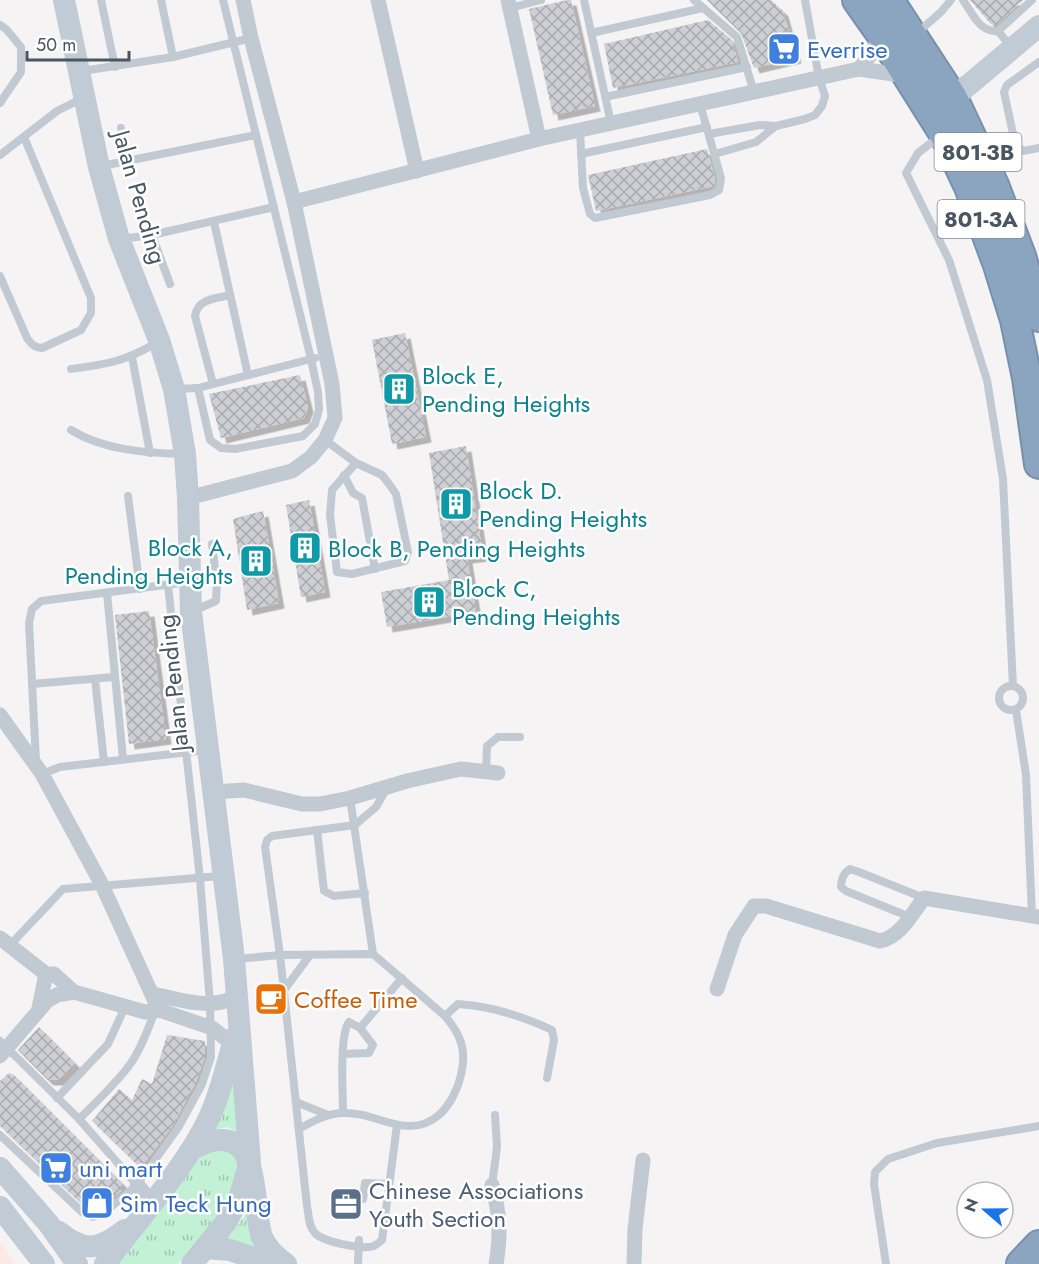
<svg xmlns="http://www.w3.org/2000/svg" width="1039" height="1264" viewBox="0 0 1039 1264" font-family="Jost,sans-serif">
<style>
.medical{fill:#fce8e6}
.grass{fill:url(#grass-tufts)}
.building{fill:url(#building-cross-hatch);filter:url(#shadow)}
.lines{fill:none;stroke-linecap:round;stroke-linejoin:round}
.highway-casing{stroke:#7690ad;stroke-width:32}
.lane{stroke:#c1cad2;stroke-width:8}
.street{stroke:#c1cad2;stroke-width:15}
.secondary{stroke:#c1cbd6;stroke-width:22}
.highway{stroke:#8ba5c1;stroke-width:28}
.labels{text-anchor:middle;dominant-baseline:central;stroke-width:5;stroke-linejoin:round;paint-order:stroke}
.shield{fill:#fff;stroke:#808990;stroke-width:1.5}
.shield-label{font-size:22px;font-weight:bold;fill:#4a5661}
.shop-label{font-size:24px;fill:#366cbe;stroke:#fff;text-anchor:start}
.street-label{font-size:24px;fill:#4a5661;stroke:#fff}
.culture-label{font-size:24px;fill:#0d838f;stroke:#fff;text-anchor:start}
.food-label{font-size:24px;fill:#c56008;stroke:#fff;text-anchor:start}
.service-label{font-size:24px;fill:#4e5e75;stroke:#fff;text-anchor:start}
</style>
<defs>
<pattern id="grass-tufts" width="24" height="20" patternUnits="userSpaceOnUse" patternTransform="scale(1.5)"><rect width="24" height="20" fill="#c3f1d5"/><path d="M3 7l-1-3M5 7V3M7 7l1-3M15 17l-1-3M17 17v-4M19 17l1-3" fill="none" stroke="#a0c6b0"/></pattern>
<pattern id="building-cross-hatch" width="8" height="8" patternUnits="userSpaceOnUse" patternTransform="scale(1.5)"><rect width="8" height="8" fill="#cdcfd5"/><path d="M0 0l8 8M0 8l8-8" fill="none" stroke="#a8abb0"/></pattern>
<filter id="shadow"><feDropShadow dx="5.5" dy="5.5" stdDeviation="0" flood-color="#0004"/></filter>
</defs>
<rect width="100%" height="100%" fill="#f5f3f3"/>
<polygon class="medical" points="0,1241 16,1264 0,1264"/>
<g class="grass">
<polygon points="233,1077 238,1134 228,1127 213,1130"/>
<path d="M204 1151H230L239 1160C239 1166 240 1173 239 1179 233 1202 196 1247 178 1264H116Z"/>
<polygon points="250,1209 264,1257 224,1242"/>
</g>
<g class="building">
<polygon points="567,0 571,0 595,106 553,115 529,9"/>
<polygon points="707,0 771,0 783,11 796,58 754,68 741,33"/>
<polygon points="970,0 1023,0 996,25 991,24"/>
<polygon points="708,20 732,40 738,62 613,88 604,44"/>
<polygon points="707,149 715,178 714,186 596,211 588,175"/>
<polygon points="405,333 426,437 392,444 372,340"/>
<polygon points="300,375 308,407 304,418 221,438 209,394"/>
<polygon points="466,446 483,556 467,558 476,612 387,627 381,592 449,580 429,453"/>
<polygon points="309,500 325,592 301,597 286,505"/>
<polygon points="263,511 279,603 247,610 233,519"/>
<polygon points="149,611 166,739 129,744 115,615"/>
<polygon points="39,1027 75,1063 58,1080 48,1080 18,1050"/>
<polygon points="167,1035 205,1041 205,1056 196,1082 173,1125 141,1168 92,1121 119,1089 132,1100 142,1079 152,1084"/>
<polygon points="9,1073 14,1075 121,1182 122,1190 102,1207 93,1210 85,1207 0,1126 0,1081"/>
</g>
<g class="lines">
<g class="highway-casing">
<g id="highway">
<polyline points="857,0 881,34 944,134 969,187 998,265 1015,320 1027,378 1039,464"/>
<polyline points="889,0 953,98 994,185 1021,256 1039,317"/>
<polyline points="1021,1264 1039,1245"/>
</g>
</g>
<g class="lane">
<polyline points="101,0 115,67"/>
<polyline points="161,0 173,57"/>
<polyline points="584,0 611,123"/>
<polyline points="694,0 737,37 754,92"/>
<path d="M963 0C972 13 980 33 998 31L1011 47"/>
<polyline points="510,8 541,0"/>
<polyline points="0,25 6,29 21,47 21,72 0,103"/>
<polyline points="998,31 1032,0"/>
<polyline points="591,33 703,8"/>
<polyline points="917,33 941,12 951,0"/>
<polyline points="1039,62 1007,85 1004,92 1015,143 1023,151 1039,148"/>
<polyline points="82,71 173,57 251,38"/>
<polyline points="605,97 747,67"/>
<polyline points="121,128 128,160"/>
<polyline points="580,130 583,188 590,214 595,218 710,195 719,190 721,178 700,104"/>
<polyline points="709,134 760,125 776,126"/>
<polyline points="940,136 918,153 906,173 949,260 987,380 1003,479 1013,686"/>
<polyline points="581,154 707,127"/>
<polyline points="715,154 756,142 776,126 805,119 815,115 822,106 825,96 819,78 805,0"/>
<polyline points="0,155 57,111 81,99"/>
<polyline points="102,166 256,135"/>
<polyline points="214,222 248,375"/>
<polyline points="152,235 170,284"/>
<polyline points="120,239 152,235 274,207"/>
<path d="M0 276 27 338C32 345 34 347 42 348L81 330 91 313V298L24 137"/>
<polyline points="132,357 150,453"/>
<path d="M71 369C107 364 124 362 156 343"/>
<path d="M213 384 195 316C198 298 215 299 230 295"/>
<polyline points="198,388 210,440 221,448 235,449 303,436 315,424 319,410 318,392 311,359 223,0"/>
<polyline points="178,389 198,388 315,358"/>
<path d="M71 430C103 450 146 453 183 454"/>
<polyline points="325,440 356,463 382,475 389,484 396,494 408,552 405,561 352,574 337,572 330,515 332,490 356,463"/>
<polyline points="344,475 353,493 362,498 375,569"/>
<polyline points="128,496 140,589"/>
<polyline points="107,593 123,759"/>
<polyline points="193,611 216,601 217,584 212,544"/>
<polyline points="95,679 104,762"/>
<polyline points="32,684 114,677"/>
<circle cx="1011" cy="698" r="12"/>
<polyline points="1016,710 1026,775 1032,916"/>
<polyline points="36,761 29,623 32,609 41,601 188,582"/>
<polyline points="486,772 487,746 498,737 520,737"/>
<polyline points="42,774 60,767 206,750"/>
<path d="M387 788 376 807 355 825 272 836 267 840 265 847 280 955 307 1206C309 1215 308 1226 315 1233 323 1242 363 1250 374 1246 377 1244 380 1242 382 1240L397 1125"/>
<polyline points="350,798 373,954"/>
<polyline points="317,830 324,891 334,896 365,893"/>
<path d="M910 917 846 891 841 887C841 879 843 873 850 869L859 872 924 898"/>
<polyline points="10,945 63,889 220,876"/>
<path d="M236 959 280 955 373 954 445 1016C461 1035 467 1050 461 1075 458 1089 450 1105 439 1115 407 1142 377 1111 342 1113 326 1114 313 1121 299 1129"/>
<polyline points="284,990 310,955"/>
<path d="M445 1016 458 1004C491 1006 522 1016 552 1030L554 1040 547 1078"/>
<polyline points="360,1028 402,978"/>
<polyline points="0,1041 79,1119 137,1185"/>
<polyline points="57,1098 108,1044 125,1007"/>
<polyline points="296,1102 328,1115"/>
<path d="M343 1113C343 1093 339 1035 349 1022L360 1028 373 1045 369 1053 343 1054"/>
<path d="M79 1119C97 1101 116 1084 131 1063 142 1047 148 1029 155 1011"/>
<polyline points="0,1135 82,1212 93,1217 105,1212 137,1185 178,1128 202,1084 211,1057 210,1003 200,879 168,585"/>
<polyline points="492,1185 497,1147 495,1115"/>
<polyline points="363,1199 365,1183 389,1184"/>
<polyline points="358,1264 359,1240"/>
<polyline points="886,1264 874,1184 875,1172 888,1159 937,1143 1039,1126"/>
</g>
<g class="street">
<polyline points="378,0 417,171"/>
<polyline points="508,0 539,139"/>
<polyline points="859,69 872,53 881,34"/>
<polyline points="294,202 539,139 859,69 907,76"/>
<polyline points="188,498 292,471 311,457 325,440 335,418 332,384 294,202 251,38 243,0"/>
<polyline points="0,715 42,774 102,885 159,1010 212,1028 233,1044"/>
<polyline points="214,792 244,790 302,804 320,804 350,798 407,781 461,769 498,773"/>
<polyline points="0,938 46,974 54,974 74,992 145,1012 159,1010"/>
<path d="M717 989 735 935 754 906H766L880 941C900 937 912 914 924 898L1039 917"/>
<path d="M152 994C175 998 203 1008 225 1001 230 1000 234 996 238 993"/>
<polyline points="39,1008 46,974"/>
<polyline points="0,1056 47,1001 57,995 74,992"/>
<polyline points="137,1185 152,1202"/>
<path d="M492 1185C500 1214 501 1234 496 1264"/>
<polyline points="634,1264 635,1229 643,1160"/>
</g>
<g class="secondary">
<polyline points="64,0 99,167 119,239 159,340 174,389 185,454 188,498 191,612 234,959 250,1162 239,1199 226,1222 192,1264"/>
<polyline points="953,98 1039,26"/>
<path d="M193 1148C201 1145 211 1140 219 1140 262 1137 252 1211 262 1237 267 1249 276 1257 286 1264"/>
<polyline points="0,1168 48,1223 77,1264"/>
<polyline points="0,1207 44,1264"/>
<path d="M59 1232C85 1253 99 1250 125 1230"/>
<polyline points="206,1248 230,1250 271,1264"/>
<path d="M105 1264C138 1219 184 1170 208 1120 221 1094 226 1065 235 1037"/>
</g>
<use href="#highway" class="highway"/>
</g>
<defs>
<g id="supermarket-square" transform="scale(1.725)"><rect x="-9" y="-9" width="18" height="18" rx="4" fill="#3f7fe0" stroke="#fff"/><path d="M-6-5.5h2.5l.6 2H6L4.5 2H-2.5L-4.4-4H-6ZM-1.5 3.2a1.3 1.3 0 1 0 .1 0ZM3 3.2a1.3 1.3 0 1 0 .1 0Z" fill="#fff"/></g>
<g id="building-square" transform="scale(1.725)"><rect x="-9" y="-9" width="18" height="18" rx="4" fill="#0f9aa8" stroke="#fff"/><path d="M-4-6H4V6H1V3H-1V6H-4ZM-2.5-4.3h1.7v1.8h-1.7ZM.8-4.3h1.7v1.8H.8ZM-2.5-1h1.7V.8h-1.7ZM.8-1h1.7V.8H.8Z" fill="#fff"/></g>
<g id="cafe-square" transform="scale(1.725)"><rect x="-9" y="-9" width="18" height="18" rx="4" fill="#e8710a" stroke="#fff"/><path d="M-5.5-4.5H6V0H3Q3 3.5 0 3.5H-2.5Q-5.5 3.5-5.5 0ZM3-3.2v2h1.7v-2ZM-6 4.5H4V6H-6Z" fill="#fff"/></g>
<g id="shop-square" transform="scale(1.725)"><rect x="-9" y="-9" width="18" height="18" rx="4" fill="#3f7fe0" stroke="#fff"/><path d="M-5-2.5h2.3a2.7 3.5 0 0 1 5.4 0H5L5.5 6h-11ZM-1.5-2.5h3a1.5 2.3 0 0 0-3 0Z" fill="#fff"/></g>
<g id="office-square" transform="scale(1.725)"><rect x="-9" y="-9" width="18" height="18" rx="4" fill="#5c6f8a" stroke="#fff"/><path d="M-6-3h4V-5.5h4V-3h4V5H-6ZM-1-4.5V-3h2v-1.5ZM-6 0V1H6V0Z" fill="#fff"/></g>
</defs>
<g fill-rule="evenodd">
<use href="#supermarket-square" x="784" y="49"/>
<use href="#building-square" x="399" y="389"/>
<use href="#building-square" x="456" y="504"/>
<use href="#building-square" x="305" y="548"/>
<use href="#building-square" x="256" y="561"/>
<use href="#building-square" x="429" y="602"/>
<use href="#cafe-square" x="271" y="999"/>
<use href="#supermarket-square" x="56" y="1168"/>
<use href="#shop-square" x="97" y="1203"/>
<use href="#office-square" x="346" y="1204"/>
</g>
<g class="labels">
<g class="shield">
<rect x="934.5" y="133" width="87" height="38" rx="4.5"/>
<rect x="937.5" y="200" width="87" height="38" rx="4.5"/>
</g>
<g class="shield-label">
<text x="978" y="152">801-3B</text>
<text x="981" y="219">801-3A</text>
</g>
<g class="shop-label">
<text x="807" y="49">Everrise</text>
<text x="79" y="1168">uni mart</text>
<text x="120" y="1203">Sim Teck Hung</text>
</g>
<g class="street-label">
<text transform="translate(140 197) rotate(74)">Jalan Pending</text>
<text transform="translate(173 683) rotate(-96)">Jalan Pending</text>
</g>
<g class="culture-label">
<text x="422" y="375">Block E,<tspan x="422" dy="28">Pending Heights</tspan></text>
<text x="479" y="490">Block D.<tspan x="479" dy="28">Pending Heights</tspan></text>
<text x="233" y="547" text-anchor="end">Block A,<tspan x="233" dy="28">Pending Heights</tspan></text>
<text x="328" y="548">Block B, Pending Heights</text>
<text x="452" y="588">Block C,<tspan x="452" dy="28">Pending Heights</tspan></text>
</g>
<g class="food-label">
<text x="294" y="999">Coffee Time</text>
</g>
<g class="service-label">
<text x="369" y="1190">Chinese Associations<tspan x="369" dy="28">Youth Section</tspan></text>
</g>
</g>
<g transform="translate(985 1210) rotate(290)"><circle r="28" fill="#ffffff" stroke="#b7bbc0" stroke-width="1.5"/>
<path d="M0-4.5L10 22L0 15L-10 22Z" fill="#1a73e8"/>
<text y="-9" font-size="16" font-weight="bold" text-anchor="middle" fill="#4a5661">N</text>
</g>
<path d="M27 51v9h102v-9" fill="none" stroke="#4a5661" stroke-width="3"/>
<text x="36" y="51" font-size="18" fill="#4a5661" stroke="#ffffff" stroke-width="4.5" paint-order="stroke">50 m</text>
</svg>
